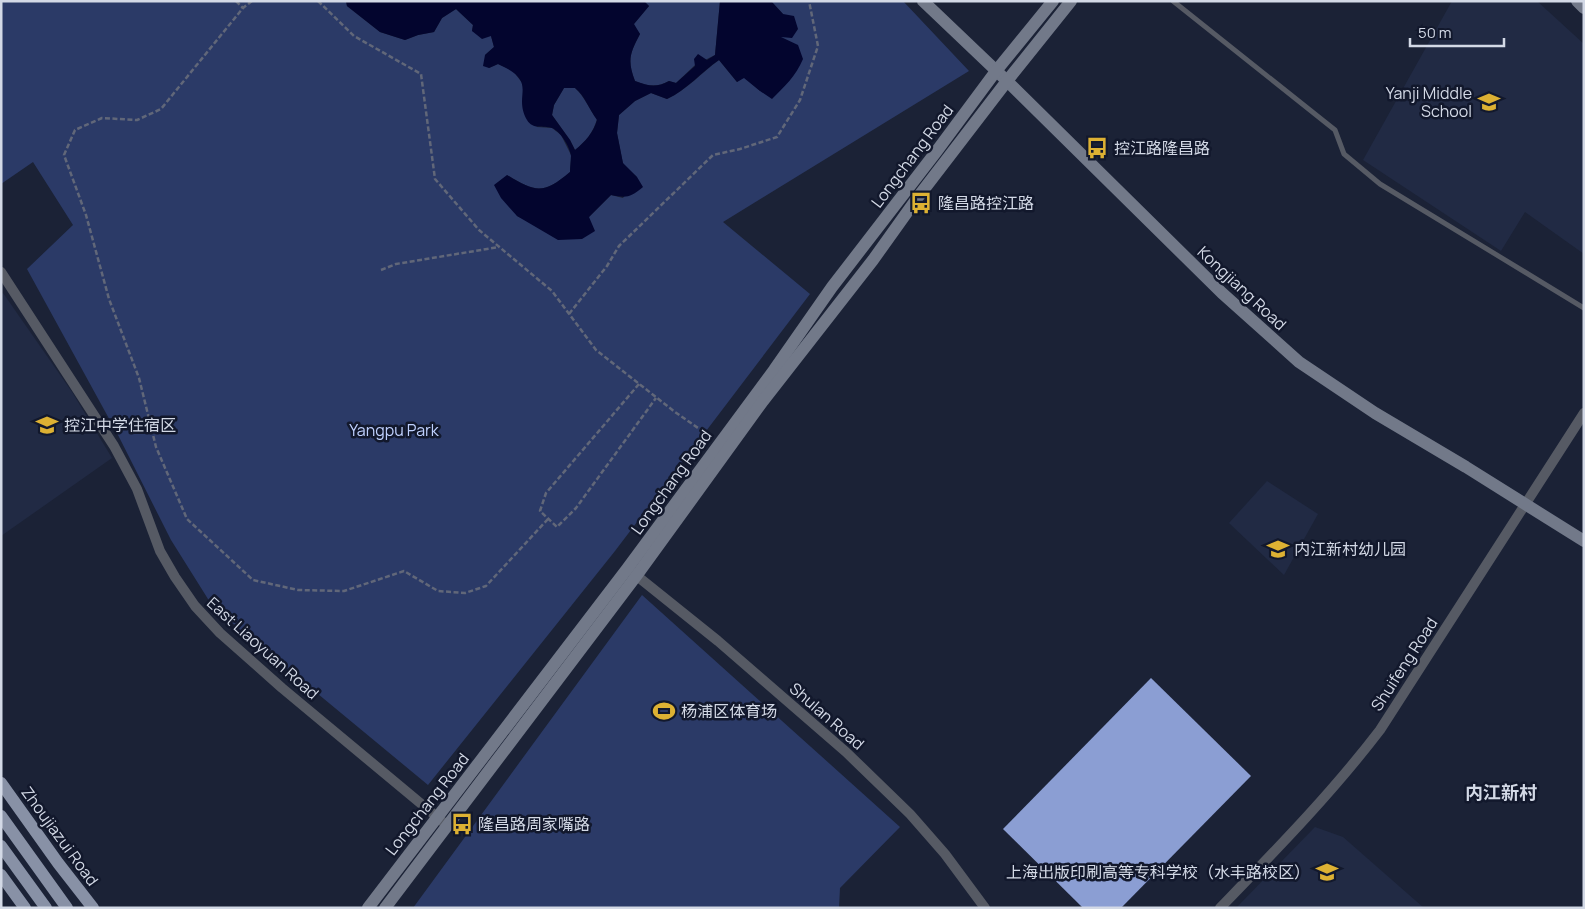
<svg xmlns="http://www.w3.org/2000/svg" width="1585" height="909" viewBox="0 0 1585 909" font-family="Manrope,'Noto Sans SC',sans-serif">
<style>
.built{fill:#212a44}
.green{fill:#2b3a67}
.water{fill:#03052e;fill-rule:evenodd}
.building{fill:#8b9ed3}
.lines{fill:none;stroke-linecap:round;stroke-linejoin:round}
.path{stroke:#616779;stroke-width:2.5;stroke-dasharray:5 2.5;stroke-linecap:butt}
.lane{stroke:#565a64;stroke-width:5}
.street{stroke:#565a64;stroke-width:10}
.secondary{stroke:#727989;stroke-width:12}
.primary{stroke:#8891a6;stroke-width:12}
.labels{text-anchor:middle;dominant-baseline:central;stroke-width:5;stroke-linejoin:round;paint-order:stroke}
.poi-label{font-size:16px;fill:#d3d9e6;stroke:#12182c;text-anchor:start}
.street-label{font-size:16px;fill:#d3d9e6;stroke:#12182c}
.park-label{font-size:16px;fill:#bfd0fe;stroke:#12182c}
.neighbourhood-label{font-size:18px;font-weight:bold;fill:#d3d9e6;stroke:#12182c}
</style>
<rect width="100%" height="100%" fill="#1b2236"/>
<g class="built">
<polygon points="1452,1 1537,1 1584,44 1584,254 1525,212 1501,251 1363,160"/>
<polygon points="3,293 72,392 112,458 1,536 1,294"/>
<polygon points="1267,481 1318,514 1284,575 1229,523"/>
<polygon points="1315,827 1343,837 1424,908 1236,908"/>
</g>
<g class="green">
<path d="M1 1H346L347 6 380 32 405 40 418 35 434 32 442 18 456 9 473 25 472 31 491 36 494 47 485 55 489 68 498 64 513 71 523 84V105L537 127 552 128 561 135 571 155 570 172C544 194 536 193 507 175L517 216 538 226 588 218 611 195 623 198 637 177 623 164 617 133 619 115 635 101 651 93 667 99C687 90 702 72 719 60L737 82 744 77 760 91 779 36 783 14 771 1H903L969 71 723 222 810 294 615 551 428 785 213 607 171 540 118 435 27 269 73 225 33 162 1 184Z"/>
<path d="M644 1H720L715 55 695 65 676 83 669 81C656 88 647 86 635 81 627 60 630 53 640 34L633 25 649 6Z"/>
<path d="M564 88H575C585 97 589 109 597 119 593 133 586 141 575 150L570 140 552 115 554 105Z"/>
<polygon points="642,595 900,827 840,888 839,908 413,908"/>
</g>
<path class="water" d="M346 1H644L649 6 634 24 640 34C630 53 627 60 635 81 648 86 657 88 669 81L676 83 695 66 694 59 698 54 707 60 715 55 720 1H771L783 14 794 16 798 29 792 38 781 37 798 45 803 59C796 76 784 87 772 99L760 91 744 78 737 82 719 60C701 72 687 90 667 99L651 93 635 101 619 115 617 133 623 163 637 177 643 187C630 198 626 198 611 195L589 217 595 231 582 239 558 240 517 216 501 198 494 185 507 175C536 193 544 194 570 172 570 167 571 161 571 156 570 147 561 132 552 128 543 125 533 130 527 120 512 94 540 83 498 64L489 68 483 66 485 55 494 47 491 36 482 39 472 31 473 25 456 9 442 18 434 32 418 35 405 40 380 32 347 6ZM564 88H575C585 96 589 109 597 120 593 133 586 141 575 150L570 140 552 115 554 105Z"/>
<polygon class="building" points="1151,678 1251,776 1121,908 1083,908 1003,829"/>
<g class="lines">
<g class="path">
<polyline points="236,1 243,8"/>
<polyline points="252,1 243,8 161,109 137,120 102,118 75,130 64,155 86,215 109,299 139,378 156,447 187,519 253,580 298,590 344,591 404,571 438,591 465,593 486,586 548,519"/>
<polyline points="318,1 354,36 421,74 435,179 479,230 552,291 596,350 675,412 711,437"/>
<polyline points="381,270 396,264 499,247"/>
<polyline points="569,314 607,266 619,246 713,155 740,149 777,137 800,100 818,46 809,1"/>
<polyline points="639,384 546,493 540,511 557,527 576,508 656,398"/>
</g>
<polyline class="lane" points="1173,1 1335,130 1344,154 1380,184 1584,308"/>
<g class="street">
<polyline points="1,272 114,446 137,489 160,551 175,577 195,606 220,633 282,688 443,822"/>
<polyline points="632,572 718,641 846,752 910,814 945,854 985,908"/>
<path d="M1220 908C1276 850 1331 794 1380 730L1584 413"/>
</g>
<g class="secondary">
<polyline points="923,1 1007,81 1222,293 1299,362 1375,413 1466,467 1584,541"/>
<polyline points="1577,1 1584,8"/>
<polyline points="368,908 627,569 774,370 832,287 936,152 996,71 1053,1"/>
<polyline points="385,908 637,575 763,401 873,260 918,197 1007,81 1071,1"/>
</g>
<g class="primary">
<polyline points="1,783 58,863 93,908"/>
<polyline points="1,816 67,908"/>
<polyline points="1,846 46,908"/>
<polyline points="1,875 25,908"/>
</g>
</g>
<defs>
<g id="school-bare" transform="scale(1.725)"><path d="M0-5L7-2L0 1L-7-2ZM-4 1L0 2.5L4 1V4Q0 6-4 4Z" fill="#ddb133" stroke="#12182c" stroke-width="2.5" paint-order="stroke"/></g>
<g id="bus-bare" transform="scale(1.725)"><path d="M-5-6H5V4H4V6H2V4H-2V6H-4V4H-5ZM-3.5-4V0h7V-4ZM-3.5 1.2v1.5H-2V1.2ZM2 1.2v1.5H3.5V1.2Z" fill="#ddb133" stroke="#12182c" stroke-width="2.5" paint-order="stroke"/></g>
<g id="stadium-bare" transform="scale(1.725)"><path d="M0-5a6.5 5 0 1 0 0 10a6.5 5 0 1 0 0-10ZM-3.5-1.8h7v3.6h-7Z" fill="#ddb133" stroke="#12182c" stroke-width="2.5" paint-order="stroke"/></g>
<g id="university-bare" transform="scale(1.725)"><path d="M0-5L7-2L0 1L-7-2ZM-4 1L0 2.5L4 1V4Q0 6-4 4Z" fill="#ddb133" stroke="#12182c" stroke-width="2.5" paint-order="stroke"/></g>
</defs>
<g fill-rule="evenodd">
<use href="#school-bare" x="1489" y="102"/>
<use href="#bus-bare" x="1097" y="148"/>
<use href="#bus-bare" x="921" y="203"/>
<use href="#school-bare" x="47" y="425"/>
<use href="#school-bare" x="1278" y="549"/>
<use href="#stadium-bare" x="664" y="711"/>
<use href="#bus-bare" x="462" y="824"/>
<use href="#university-bare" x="1327" y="872"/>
</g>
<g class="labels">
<g class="poi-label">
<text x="1472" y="93" text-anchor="end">Yanji Middle<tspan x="1472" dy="18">School</tspan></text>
<text x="1114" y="148">控江路隆昌路</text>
<text x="938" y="203">隆昌路控江路</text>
<text x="64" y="425">控江中学住宿区</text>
<text x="1294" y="549">内江新村幼儿园</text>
<text x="681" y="711">杨浦区体育场</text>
<text x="478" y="824">隆昌路周家嘴路</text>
<text x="1310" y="872" text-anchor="end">上海出版印刷高等专科学校（水丰路校区）</text>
</g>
<g class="street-label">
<text transform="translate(912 156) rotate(-53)">Longchang Road</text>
<text transform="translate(1242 288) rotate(43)">Kongjiang Road</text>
<text transform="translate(671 482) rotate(-54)">Longchang Road</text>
<text transform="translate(263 648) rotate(42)">East Liaoyuan Road</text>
<text transform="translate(1404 664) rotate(-57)">Shuifeng Road</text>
<text transform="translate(827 716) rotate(41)">Shulan Road</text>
<text transform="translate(427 804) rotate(-52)">Longchang Road</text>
<text transform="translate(60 836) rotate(54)">Zhoujiazui Road</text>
</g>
<g class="park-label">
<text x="394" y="430">Yangpu Park</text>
</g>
<g class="neighbourhood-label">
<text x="1501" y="792">内江新村</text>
</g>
</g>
<rect width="1585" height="909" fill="none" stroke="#d3d9e6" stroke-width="5"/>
<path d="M1410 38v8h94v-8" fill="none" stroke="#d3d9e6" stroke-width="2.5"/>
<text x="1418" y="38" font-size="15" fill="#d3d9e6" stroke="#12182c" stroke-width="4" paint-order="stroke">50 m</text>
</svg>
